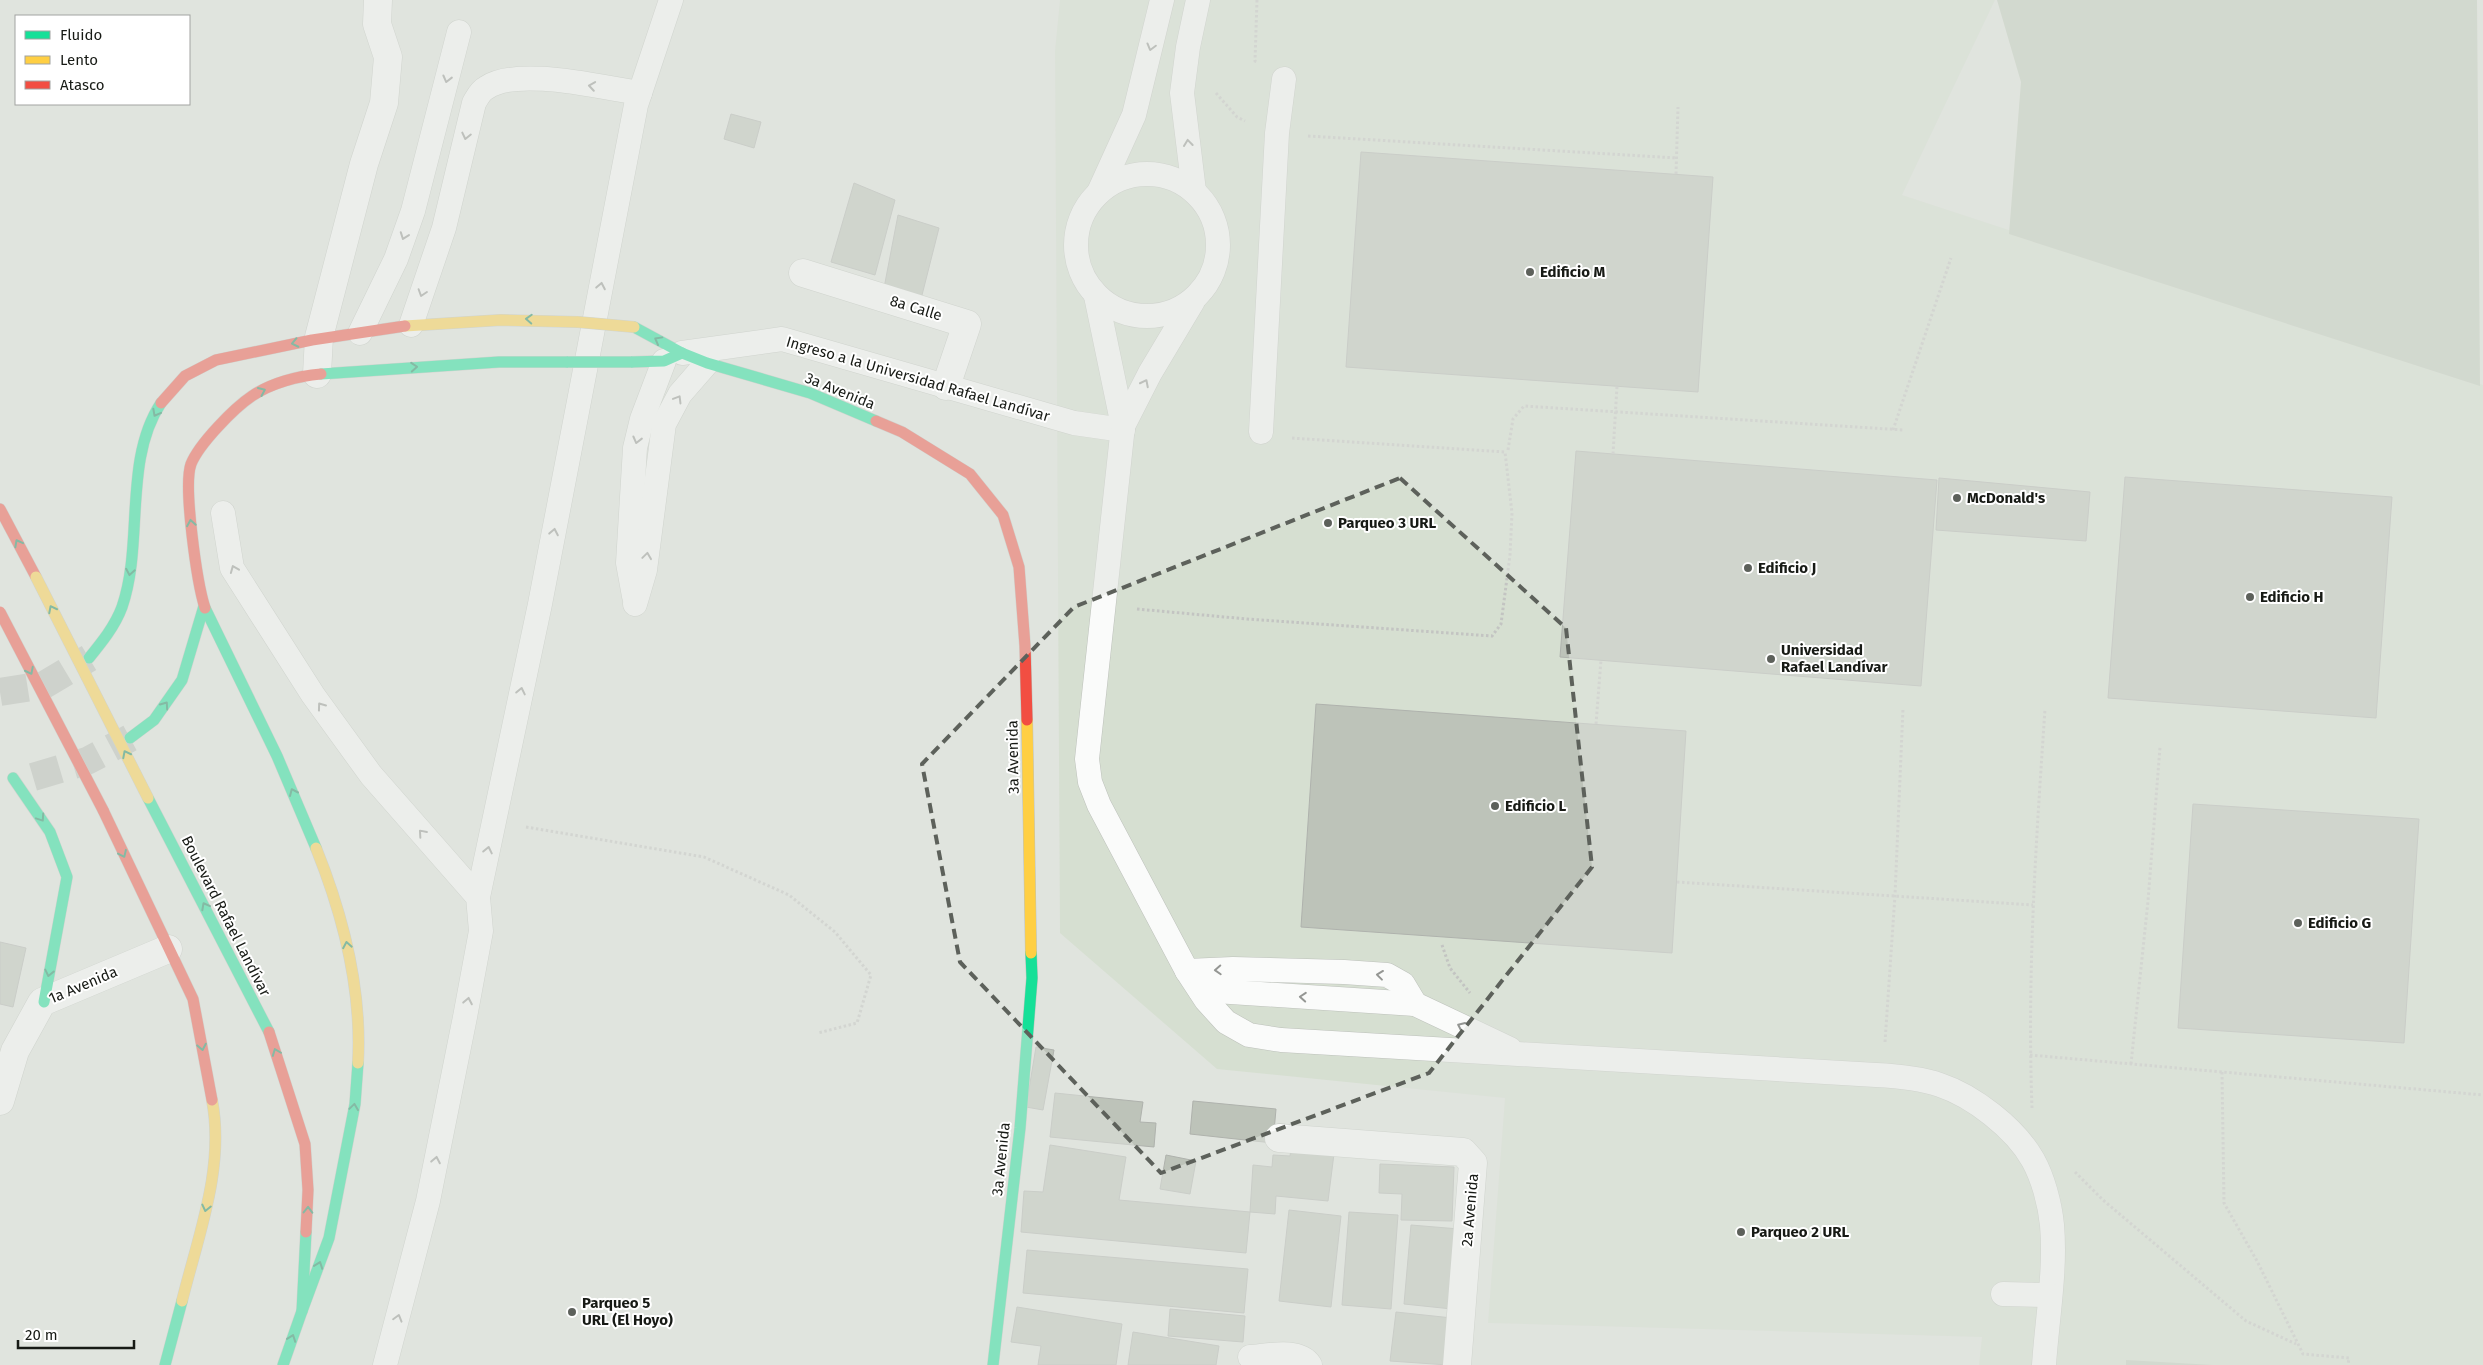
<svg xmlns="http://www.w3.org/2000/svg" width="2483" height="1365" viewBox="0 0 2483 1365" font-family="'Fira Sans',sans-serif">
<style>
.built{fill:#d6dfd1}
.green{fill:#c2ccbc}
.building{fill:#bdc3b9;stroke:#afb2ad}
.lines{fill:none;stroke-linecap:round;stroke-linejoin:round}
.secondary-tunnel{stroke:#b8bcb6;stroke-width:28;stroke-dasharray:28 14;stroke-linecap:butt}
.lane-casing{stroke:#bdc1bb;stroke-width:25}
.street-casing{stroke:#bdc1bb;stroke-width:29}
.fast-casing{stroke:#bdc1bb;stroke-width:12}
.slow-casing{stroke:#bdc1bb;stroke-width:12}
.jam-casing{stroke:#bdc1bb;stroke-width:12}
.path{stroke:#c3c4c2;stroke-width:3;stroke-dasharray:2.5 2.5;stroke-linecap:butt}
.lane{stroke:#fafbfa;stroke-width:24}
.street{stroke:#fafbfa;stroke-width:28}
.fast{stroke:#16e098;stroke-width:11}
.slow{stroke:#ffcf43;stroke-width:11}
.jam{stroke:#f24e42;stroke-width:11}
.fast-bridge-casing{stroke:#bdc1bb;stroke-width:12;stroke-linecap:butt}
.slow-bridge-casing{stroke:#bdc1bb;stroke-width:12;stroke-linecap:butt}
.jam-bridge-casing{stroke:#bdc1bb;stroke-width:12;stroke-linecap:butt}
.fast-bridge{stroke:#16e098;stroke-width:11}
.slow-bridge{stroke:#ffcf43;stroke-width:11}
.jam-bridge{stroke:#f24e42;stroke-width:11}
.oneway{stroke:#949693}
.oneway2{stroke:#16875d}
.marked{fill:none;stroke:#5d615b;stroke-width:4;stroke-dasharray:10 6;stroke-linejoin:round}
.poi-dot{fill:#5d615b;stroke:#fff;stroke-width:2}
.labels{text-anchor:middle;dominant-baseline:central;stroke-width:4;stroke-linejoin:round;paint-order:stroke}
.poi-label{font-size:15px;font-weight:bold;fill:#171a15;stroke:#fff;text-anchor:start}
.street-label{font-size:15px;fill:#171a15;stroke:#fff}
</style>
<rect width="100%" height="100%" fill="#e0e4de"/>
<polygon class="built" points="1060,0 1995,0 1902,195 2483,385 2483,1365 1979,1365 1982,1337 1488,1323 1505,1098 1217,1069 1060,933 1055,51"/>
<g class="green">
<polygon points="1997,0 2477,0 2480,386 2009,234 2021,82"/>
<polygon points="2126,1360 2213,1365 2126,1365"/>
</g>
<g class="building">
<polygon points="731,114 761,122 754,148 724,139"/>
<polygon points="1361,152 1713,177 1698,392 1346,367"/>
<polygon points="854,183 895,200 875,275 831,262"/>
<polygon points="898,215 939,228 921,299 884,288"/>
<polygon points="1576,451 1937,480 1921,686 1560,657"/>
<polygon points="2125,477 2392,497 2376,718 2108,698"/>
<polygon points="1939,478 2090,492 2086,541 1936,530"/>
<polygon points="1316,704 1686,731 1672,953 1301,927"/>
<polygon points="2193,804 2419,819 2404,1043 2178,1028"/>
<polygon points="0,942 26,948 13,1007 0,1004"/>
<polygon points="1036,1047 1054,1050 1043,1110 1026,1107"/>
<polygon points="1055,1093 1143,1102 1140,1122 1156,1123 1154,1147 1050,1137"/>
<polygon points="1193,1101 1276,1109 1273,1143 1190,1134"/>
<polygon points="1292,1143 1335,1146 1328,1201 1276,1196 1275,1214 1250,1212 1253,1165 1272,1167 1273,1155 1290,1156"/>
<polygon points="1050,1145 1126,1157 1119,1200 1250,1212 1246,1253 1021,1232 1024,1191 1043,1192"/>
<polygon points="1166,1155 1196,1161 1190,1194 1160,1189"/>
<polygon points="1380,1164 1454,1167 1452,1221 1401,1220 1402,1194 1379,1193"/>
<polygon points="1289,1210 1341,1216 1331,1307 1279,1301"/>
<polygon points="1349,1212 1398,1215 1391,1309 1342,1305"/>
<polygon points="1411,1225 1459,1229 1452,1309 1404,1304"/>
<polygon points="1027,1250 1248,1269 1244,1313 1023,1293"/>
<polygon points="1017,1307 1122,1324 1116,1365 1038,1365 1041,1346 1011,1342"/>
<polygon points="1170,1309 1245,1316 1243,1342 1168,1336"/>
<polygon points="1396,1312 1452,1318 1448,1365 1390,1361"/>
<polygon points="1133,1332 1219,1346 1216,1365 1128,1365"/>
</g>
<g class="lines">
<g class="secondary-tunnel">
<polyline points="0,692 44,685 89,658"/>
<polyline points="33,777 87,761 130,738"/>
</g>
<g class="lane-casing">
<g id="lane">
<circle cx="1147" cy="245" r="71"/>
<polyline points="1194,191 1182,93 1188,47 1198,0"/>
<polyline points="1099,192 1134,115 1162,0"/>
<path d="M1096 296 1123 426 1087 759 1090 782 1099 805 1187 971 1206 1000 1226 1022 1249 1035 1281 1040 1876 1075C1897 1076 1920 1078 1940 1085 1973 1096 2015 1128 2033 1160 2043 1178 2050 1204 2052 1225 2056 1271 2047 1319 2044 1365"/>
<path d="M411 325 444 228 474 103C477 98 480 91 486 88 517 66 603 88 640 93"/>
<polyline points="360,333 396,259 413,211 459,32"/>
<polyline points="682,353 782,339 1074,423 1123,430"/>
<polyline points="1123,426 1150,373 1193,301"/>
<polyline points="1261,432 1277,133 1284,79"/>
<polyline points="223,513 232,568 313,695 371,775 478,897 481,931 465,1017 428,1201 385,1365"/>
<polyline points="634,596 628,563 635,448 642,419 664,361"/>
<polyline points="635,604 645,570 664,424 680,394 707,363"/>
<polyline points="478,897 540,604 636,105 671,0"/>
<polyline points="1187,971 1233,969 1344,972 1387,975 1403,984 1415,1004"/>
<polyline points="1200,990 1415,1004 1510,1049"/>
<polyline points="2003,1294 2049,1295"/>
<path d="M1250 1357C1267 1356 1299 1348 1310 1365"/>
</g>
</g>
<g class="street-casing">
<g id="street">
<polyline points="803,273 967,324 946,386"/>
<polyline points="317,374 319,337 364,164 384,103 388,57 377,24 378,0"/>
<polyline points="0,1101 15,1051 42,1002 168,949"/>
<polyline points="1279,1138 1463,1152 1473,1163 1457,1365"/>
</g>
</g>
<g class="fast-casing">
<g id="fast">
<polyline points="634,327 682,353 707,363 810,393 876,421"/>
<polyline points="631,362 664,361 682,353"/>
<polyline points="321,374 499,362 568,362"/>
<polyline points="205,608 277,756 316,848"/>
<path d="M89 658C102 642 115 626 122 607 144 544 123 460 161 403"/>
<polyline points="130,738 154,720 182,680 204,606"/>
<polyline points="13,778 50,832 67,877 44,1002"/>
<polyline points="148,798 269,1032"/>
<polyline points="302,1311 329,1238 355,1104 358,1063"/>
<polyline points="165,1365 182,1301"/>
<polyline points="283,1365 302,1311 306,1232"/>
<polyline points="993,1365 1020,1128 1032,978 1031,953"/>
</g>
</g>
<g class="slow-casing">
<g id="slow">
<polyline points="405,326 501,320 578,322"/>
<polyline points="1027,720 1031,953"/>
<path d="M316 848C343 915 362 991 358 1063"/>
<path d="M182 1301C198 1236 225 1168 212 1100"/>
</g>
</g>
<g class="jam-casing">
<g id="jam">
<polyline points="161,403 185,376 216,360 312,340 405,326"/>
<polyline points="876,421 902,432 970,474 1003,515 1019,567 1025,646 1027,720"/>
<polyline points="0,509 36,577"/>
<path d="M205 608C197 583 183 486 191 464 199 444 234 408 252 396 271 383 298 376 321 374"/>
<polyline points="103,810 193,999 212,1100"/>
<polyline points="269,1032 305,1144 308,1190 306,1232"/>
</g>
</g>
<g class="path">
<polyline points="1257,0 1255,61 1258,62"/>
<polyline points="1216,93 1237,117 1245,121"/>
<polyline points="1308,136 1677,158"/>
<polyline points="1676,174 1678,107"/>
<polyline points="1893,430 1951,258"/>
<polyline points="1508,450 1513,419 1524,406 1904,430"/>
<polyline points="1613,454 1617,386"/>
<polyline points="1137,609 1247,619 1492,636 1501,624 1510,555 1512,513 1505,452 1291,438"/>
<polyline points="1596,724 1601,660"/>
<polyline points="526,827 704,857 789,895 835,932 871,975 857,1023 818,1033"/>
<polyline points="1677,882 2033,905"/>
<polyline points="1442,945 1450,968 1470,993"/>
<polyline points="1885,1042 1895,895 1903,708"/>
<polyline points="2030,1055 2483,1095"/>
<polyline points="2131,1064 2148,901 2160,747"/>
<polyline points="2222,1072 2224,1203 2257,1261 2303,1354 2349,1358 2348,1365"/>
<path d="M2032 1108C2027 974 2036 842 2045 709"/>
<polyline points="2075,1172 2103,1200 2246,1321 2296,1344"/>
</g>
<use href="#lane" class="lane"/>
<use href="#street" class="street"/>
<use href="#fast" class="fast"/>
<use href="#slow" class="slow"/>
<use href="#jam" class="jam"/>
<g class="fast-bridge-casing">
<polyline id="fast-bridge" points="568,362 631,362"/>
</g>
<g class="slow-bridge-casing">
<g id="slow-bridge">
<polyline points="578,322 634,327"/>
<polyline points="36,577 148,798"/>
</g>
</g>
<g class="jam-bridge-casing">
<polyline id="jam-bridge" points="0,612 103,810"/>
</g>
<use href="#fast-bridge" class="fast-bridge"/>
<use href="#slow-bridge" class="slow-bridge"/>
<use href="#jam-bridge" class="jam-bridge"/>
</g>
<defs><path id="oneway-chevron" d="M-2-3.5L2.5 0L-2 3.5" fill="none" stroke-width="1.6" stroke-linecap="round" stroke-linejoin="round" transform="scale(1.25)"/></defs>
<g class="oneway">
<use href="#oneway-chevron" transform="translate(1151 47) rotate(105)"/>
<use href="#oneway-chevron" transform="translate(447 79) rotate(104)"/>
<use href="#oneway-chevron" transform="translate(592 86) rotate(-171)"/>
<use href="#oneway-chevron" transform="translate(466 136) rotate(103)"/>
<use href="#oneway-chevron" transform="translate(1188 143) rotate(-97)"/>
<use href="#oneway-chevron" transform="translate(404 236) rotate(110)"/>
<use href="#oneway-chevron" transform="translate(601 286) rotate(-79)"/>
<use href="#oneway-chevron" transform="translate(422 293) rotate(108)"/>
<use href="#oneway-chevron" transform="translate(1145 383) rotate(-63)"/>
<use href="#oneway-chevron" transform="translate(678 399) rotate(-59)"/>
<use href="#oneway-chevron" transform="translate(637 440) rotate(104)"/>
<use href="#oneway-chevron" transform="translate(554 532) rotate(-79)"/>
<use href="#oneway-chevron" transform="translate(647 556) rotate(-82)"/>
<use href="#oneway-chevron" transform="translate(234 569) rotate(-112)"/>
<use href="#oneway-chevron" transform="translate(521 691) rotate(-78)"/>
<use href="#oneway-chevron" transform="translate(321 706) rotate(-126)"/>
<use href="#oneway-chevron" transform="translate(422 833) rotate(-131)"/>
<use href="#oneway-chevron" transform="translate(488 850) rotate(-78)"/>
<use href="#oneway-chevron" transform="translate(1218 970) rotate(177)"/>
<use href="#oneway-chevron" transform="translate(1380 975) rotate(-173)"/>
<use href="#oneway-chevron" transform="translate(1303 997) rotate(-176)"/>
<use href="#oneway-chevron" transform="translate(468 1001) rotate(-79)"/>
<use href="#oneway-chevron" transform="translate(1461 1026) rotate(-155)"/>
<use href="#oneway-chevron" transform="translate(436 1160) rotate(-79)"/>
<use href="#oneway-chevron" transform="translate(398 1318) rotate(-74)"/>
</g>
<g class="oneway2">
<use href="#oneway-chevron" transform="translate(529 319) rotate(-177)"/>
<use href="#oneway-chevron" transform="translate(658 340) rotate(-151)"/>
<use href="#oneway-chevron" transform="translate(295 343) rotate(168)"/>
<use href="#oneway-chevron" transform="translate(414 367) rotate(-4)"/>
<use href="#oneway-chevron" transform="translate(262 391) rotate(-24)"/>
<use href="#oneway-chevron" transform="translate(156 413) rotate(118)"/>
<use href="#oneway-chevron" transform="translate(191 523) rotate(-99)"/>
<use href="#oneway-chevron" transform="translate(18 543) rotate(-118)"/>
<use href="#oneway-chevron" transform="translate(130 572) rotate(100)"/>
<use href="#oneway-chevron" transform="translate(52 609) rotate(-117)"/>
<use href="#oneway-chevron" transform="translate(30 671) rotate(63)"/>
<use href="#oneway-chevron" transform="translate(165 705) rotate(-55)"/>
<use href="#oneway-chevron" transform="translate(126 754) rotate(-117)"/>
<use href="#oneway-chevron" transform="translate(293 792) rotate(-114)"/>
<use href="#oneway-chevron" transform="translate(41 818) rotate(56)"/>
<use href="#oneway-chevron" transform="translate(123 854) rotate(65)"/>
<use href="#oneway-chevron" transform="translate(205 906) rotate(-118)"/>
<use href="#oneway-chevron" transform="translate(347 945) rotate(-100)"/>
<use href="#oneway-chevron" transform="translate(49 973) rotate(102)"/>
<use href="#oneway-chevron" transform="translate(202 1047) rotate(79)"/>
<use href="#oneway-chevron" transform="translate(276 1052) rotate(-111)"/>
<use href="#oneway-chevron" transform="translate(354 1107) rotate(-82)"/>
<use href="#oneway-chevron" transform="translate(206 1208) rotate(103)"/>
<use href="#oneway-chevron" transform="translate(308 1210) rotate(-89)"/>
<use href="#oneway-chevron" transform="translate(319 1265) rotate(-70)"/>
<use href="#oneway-chevron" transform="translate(292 1338) rotate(-70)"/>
</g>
<path d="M0 0H2483V1365H0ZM1400 478 1566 628 1592 867 1429 1073 1161 1173 960 962 922 764 1074 607Z" fill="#e0e4de" fill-opacity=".55" fill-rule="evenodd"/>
<path class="marked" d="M1400 478 1566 628 1592 867 1429 1073 1161 1173 960 962 922 764 1074 607Z"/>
<g class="poi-dot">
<circle cx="1530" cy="272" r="5"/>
<circle cx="1957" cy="498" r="5"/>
<circle cx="1328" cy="523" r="5"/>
<circle cx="1748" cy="568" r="5"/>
<circle cx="2250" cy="597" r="5"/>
<circle cx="1771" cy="659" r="5"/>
<circle cx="1495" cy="806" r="5"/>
<circle cx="2298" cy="923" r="5"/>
<circle cx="1741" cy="1232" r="5"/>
<circle cx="572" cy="1312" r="5"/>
</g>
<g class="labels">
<g class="poi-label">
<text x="1540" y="272">Edificio M</text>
<text x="1967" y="498">McDonald's</text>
<text x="1338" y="523">Parqueo 3 URL</text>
<text x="1758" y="568">Edificio J</text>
<text x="2260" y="597">Edificio H</text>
<text x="1781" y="650">Universidad<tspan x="1781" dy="17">Rafael Landívar</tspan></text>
<text x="1505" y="806">Edificio L</text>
<text x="2308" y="923">Edificio G</text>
<text x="1751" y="1232">Parqueo 2 URL</text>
<text x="582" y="1303">Parqueo 5<tspan x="582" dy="17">URL (El Hoyo)</tspan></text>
</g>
<g class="street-label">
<text transform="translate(916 308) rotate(17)">8a Calle</text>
<text transform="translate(918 379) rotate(16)">Ingreso a la Universidad Rafael Landívar</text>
<text transform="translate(840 391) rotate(22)">3a Avenida</text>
<text transform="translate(1013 757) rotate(-91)">3a Avenida</text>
<text transform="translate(226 916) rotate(63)">Boulevard Rafael Landívar</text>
<text transform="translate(83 985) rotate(-23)">1a Avenida</text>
<text transform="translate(1001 1159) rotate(-84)">3a Avenida</text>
<text transform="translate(1470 1210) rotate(-85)">2a Avenida</text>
</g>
</g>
<rect x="15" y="15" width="175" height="90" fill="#ffffff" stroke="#a2a3a1"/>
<rect x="25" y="31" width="25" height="8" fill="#16e098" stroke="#a2a3a1"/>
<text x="60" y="40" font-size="15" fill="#171a15">Fluido</text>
<rect x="25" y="56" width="25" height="8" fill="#ffcf43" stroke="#a2a3a1"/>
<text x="60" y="65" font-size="15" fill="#171a15">Lento</text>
<rect x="25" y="81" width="25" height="8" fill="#f24e42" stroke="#a2a3a1"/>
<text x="60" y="90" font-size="15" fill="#171a15">Atasco</text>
<path d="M18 1340v8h116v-8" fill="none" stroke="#171a15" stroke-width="2.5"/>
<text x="25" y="1340" font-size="15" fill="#171a15" stroke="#ffffff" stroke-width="4" paint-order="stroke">20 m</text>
</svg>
